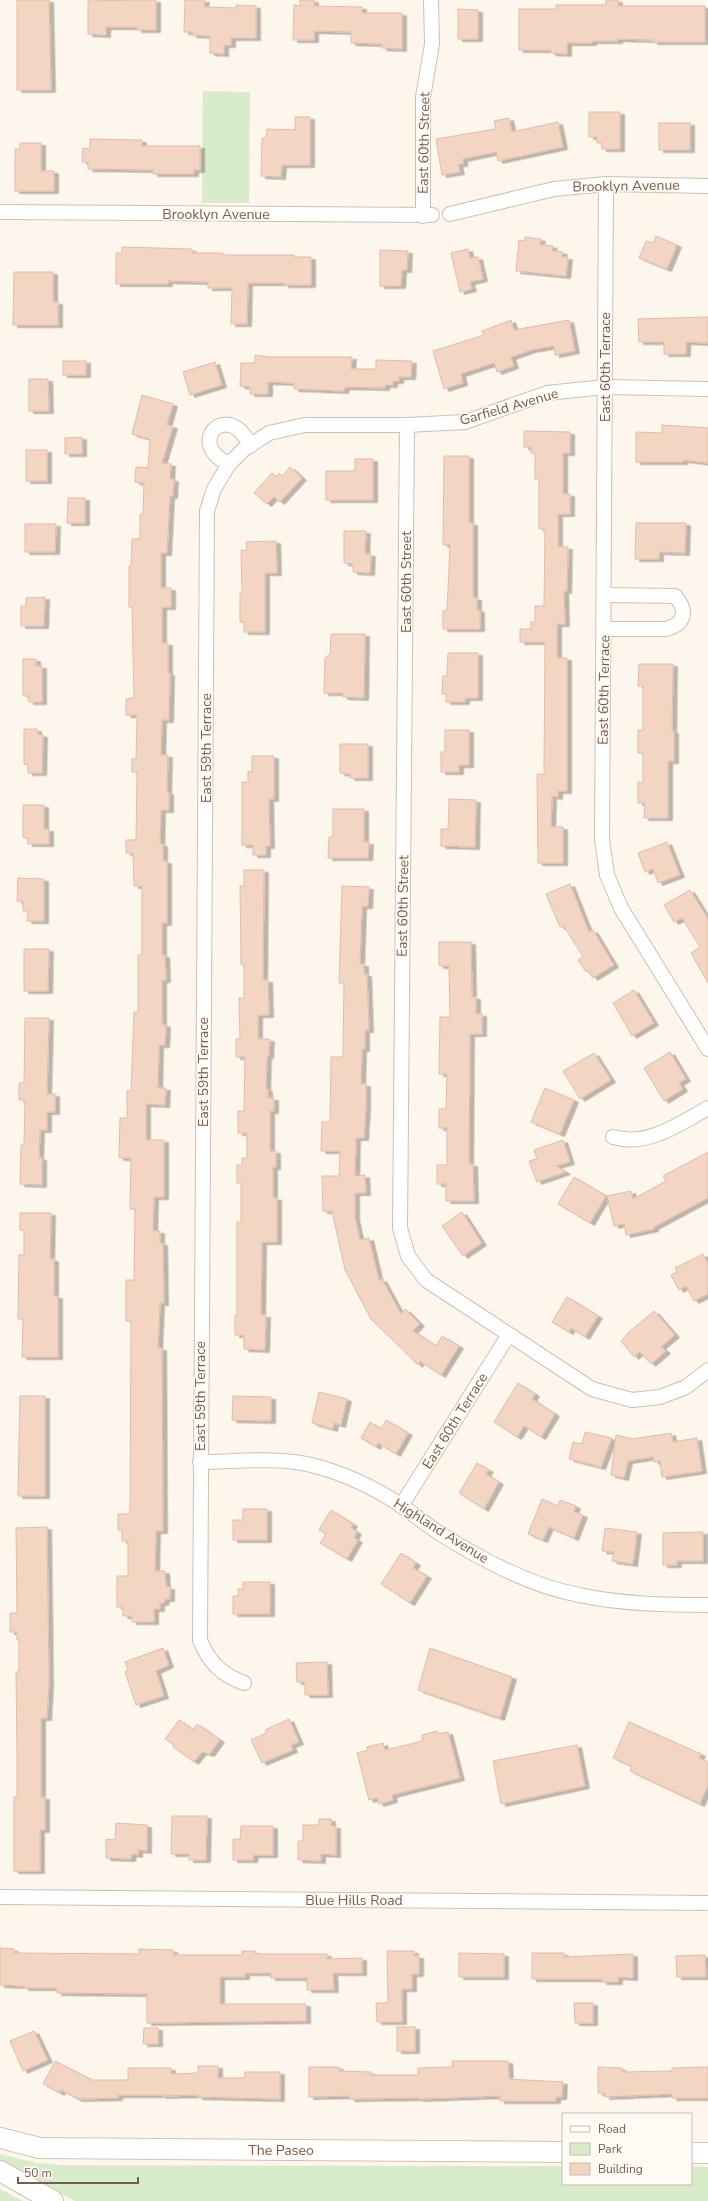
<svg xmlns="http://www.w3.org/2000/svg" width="708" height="2201" viewBox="0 0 708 2201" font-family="'Nunito Sans',sans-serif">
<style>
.green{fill:#d8ecc9}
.building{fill:#f3d5c3;stroke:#e6bba3;filter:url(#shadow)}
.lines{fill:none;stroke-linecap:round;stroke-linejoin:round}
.street-casing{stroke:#d1beb0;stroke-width:16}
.secondary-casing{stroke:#d6c0b0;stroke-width:22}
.street{stroke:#fff;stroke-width:14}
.secondary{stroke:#fff;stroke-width:20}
.labels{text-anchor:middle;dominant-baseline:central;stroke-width:3;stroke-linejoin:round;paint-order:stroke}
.street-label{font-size:14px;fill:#7a5c4d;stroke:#fffaf3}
</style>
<defs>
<filter id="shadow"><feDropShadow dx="4.5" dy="2.5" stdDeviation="0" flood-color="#0004"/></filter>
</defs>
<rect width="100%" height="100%" fill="#fdf6ec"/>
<g class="green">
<polygon points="203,91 250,92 249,203 202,203"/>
<polygon points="0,2154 37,2163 60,2165 563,2166 563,2184 691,2184 691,2166 708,2167 708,2201 75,2201 0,2162"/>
<polygon points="0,2189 23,2201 0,2201"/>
</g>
<g class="building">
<polygon points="17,0 49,0 51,90 17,90"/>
<polygon points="137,0 156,0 156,30 137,30 137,27 106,27 106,35 88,34 88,1"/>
<polygon points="185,0 205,0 204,7 236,8 236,5 256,6 256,38 231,38 231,45 224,45 224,54 210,53 210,36 192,35 192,32 184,32"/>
<polygon points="300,0 314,0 314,6 362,7 362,13 402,13 402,49 382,48 382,44 351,43 351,32 314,31 314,40 293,40 294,5 300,6"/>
<polygon points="606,0 618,0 618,6 705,6 705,42 653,42 653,40 618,39 618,41 592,41 592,43 567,43 567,54 551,53 551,50 519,50 519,9 556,9 556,5 606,5"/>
<polygon points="458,9 478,10 478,39 458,39"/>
<polygon points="589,112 620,112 620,149 602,149 602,143 597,143 597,137 589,137"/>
<polygon points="295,117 310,117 310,165 282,165 281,177 261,176 262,138 266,138 267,129 295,130"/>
<polygon points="509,118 512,132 558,122 563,147 498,161 496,152 463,159 463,164 458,164 460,172 442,175 436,139 496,129 494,121"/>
<rect x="659" y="123" width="31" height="27"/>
<polygon points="90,139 142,140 142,146 200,146 200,170 194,170 194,174 153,174 153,170 88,169 88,162 82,162 83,148 90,149"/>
<polygon points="20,143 41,143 41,171 54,171 54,191 15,191 15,149 20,149"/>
<polygon points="656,236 677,245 667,269 639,258 646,241 653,243"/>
<polygon points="525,237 541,239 540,245 553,246 552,251 563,252 562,257 568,257 566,276 516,271 519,240 525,241"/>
<polygon points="122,247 192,249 192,253 223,253 223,255 294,255 294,257 311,257 311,285 284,285 284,283 248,283 247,324 231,324 232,288 208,288 208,282 168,281 168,284 116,284 116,253 122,253"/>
<polygon points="468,249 470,258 478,257 483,279 470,282 472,289 460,292 451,253"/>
<polygon points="380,250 408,251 407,270 402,270 401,286 380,286"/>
<polygon points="14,272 53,272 53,302 58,302 58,325 13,325"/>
<polygon points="708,317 708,343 686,342 686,354 664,354 664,342 639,342 638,319"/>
<polygon points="511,320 514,330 569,320 575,351 555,355 554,346 531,350 511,357 514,366 497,372 494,363 461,374 463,383 444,389 433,351 484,335 482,331"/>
<polygon points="255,355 269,357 352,357 351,369 376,369 376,360 412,361 411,377 399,377 399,381 393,381 393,385 385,385 385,388 345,387 344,391 294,389 294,383 268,382 268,394 250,394 250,387 240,386 241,363 255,363"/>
<rect x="63" y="361" width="23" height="14"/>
<polygon points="215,362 222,385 190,395 183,372"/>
<polygon points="29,379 48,379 49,411 29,411"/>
<polygon points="142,395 173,404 167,425 173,426 162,463 171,464 170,479 174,479 173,496 170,496 167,553 161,553 161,588 171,588 171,607 162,607 162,643 168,643 168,673 170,673 169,720 162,720 161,755 168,755 167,792 169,792 169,810 161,810 160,844 163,844 163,861 167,861 167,923 162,923 162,955 165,955 166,980 162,980 162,1024 166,1025 165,1045 159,1045 158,1088 166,1088 165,1105 146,1104 146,1140 164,1140 164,1197 154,1197 153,1231 160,1231 160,1243 163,1243 164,1303 160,1303 158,1348 162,1348 163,1531 156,1531 155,1571 165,1571 166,1587 170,1587 170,1599 165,1599 164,1603 160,1603 160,1609 154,1609 154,1622 132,1622 132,1616 123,1616 123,1607 117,1607 117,1576 128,1576 128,1541 122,1541 122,1530 118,1530 118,1514 130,1514 131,1321 126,1321 126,1280 134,1280 135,1209 130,1209 131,1158 119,1158 120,1118 127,1118 127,1091 131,1091 134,1012 138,1012 138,955 142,955 142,886 134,886 133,853 126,853 126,840 136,840 137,772 132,772 132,759 136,759 137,715 126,715 126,699 134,698 132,607 129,607 129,566 131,566 132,539 140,539 140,514 143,514 144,483 135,482 136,467 148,468 150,439 132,434"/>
<polygon points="662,425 708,428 708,463 683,460 683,462 636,462 636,432 662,433"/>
<polygon points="524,431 570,432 570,453 563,453 563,494 570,494 570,514 558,514 558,547 568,547 567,591 564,591 565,624 557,624 557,658 567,658 567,791 558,791 558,797 552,796 551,827 563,827 563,863 538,863 537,774 544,774 545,642 520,642 520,629 531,629 531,622 535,622 535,606 544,606 545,529 539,529 539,479 535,479 535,453 531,453 531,447 524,447"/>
<polygon points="82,437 82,454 65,454 65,438"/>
<rect x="26" y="450" width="21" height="31"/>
<polygon points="444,456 469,456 469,523 473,523 473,597 477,598 477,610 480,610 480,629 443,629 443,611 447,611 450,545 443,545"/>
<polygon points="355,459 373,459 373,500 326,500 326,471 355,471"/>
<polygon points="290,467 302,478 280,502 274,497 267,504 254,493 272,473 276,477 279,473 282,476"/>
<polygon points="68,498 85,498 85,523 67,523"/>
<polygon points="636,523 686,523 685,553 659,552 659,559 635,559"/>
<polygon points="25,524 56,524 55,552 25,552"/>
<polygon points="344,531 366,531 365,554 371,554 370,573 353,572 353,564 344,563"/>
<polygon points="276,541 277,573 265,573 265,632 244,632 244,622 240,622 240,593 242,593 241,550 247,550 246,542"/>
<polygon points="45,597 44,626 21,626 21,606 26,606 26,598"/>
<polygon points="331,634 365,634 364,698 343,697 343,693 324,693 325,658 330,654"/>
<polygon points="448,653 478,653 478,698 465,698 465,702 446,702 446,694 442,694 443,676 447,676"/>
<polygon points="23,659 36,659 36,666 42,666 42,702 29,702 29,696 23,696"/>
<polygon points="639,664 673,664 672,731 674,731 674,761 668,761 668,818 644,818 645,803 638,803 638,782 643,783 643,753 638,753 638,730 643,730 643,686 638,686"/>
<polygon points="24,729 37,729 37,734 43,735 42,773 28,773 28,765 24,764"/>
<polygon points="445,730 469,730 469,765 459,765 459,772 441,772 441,752 445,752"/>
<polygon points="340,744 368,744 368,778 350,778 350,774 340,773"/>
<polygon points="252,756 274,756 274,799 269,799 270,846 266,846 266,855 253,855 253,845 242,845 242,782 248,782 248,771 252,772"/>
<polygon points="449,799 476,800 475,847 441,846 441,829 448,829"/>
<polygon points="23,805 44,805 44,829 49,829 49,844 28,844 28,838 23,838"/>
<polygon points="333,809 364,809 364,842 369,842 368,858 328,858 329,837 333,837"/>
<polygon points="667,842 680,875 658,883 653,869 645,872 638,853"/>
<polygon points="244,870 264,870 263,980 268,980 269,1015 258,1015 258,1039 270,1039 269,1056 267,1056 266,1089 268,1089 268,1098 274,1098 274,1111 270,1111 270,1151 276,1151 276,1167 273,1167 273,1198 277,1198 277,1242 262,1242 261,1315 266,1315 265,1350 244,1349 244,1335 235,1335 235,1315 237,1315 237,1222 241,1222 241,1183 237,1183 237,1165 242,1165 242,1158 247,1158 247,1133 238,1133 238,1111 244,1111 245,1057 236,1057 236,1039 240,1039 239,998 244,998 244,964 241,964 240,886 244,886"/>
<polygon points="18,878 44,879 44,921 27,921 28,911 23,911 23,901 17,901"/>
<polygon points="570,884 589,932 593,930 614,965 593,978 588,970 586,972 578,960 583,957 564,926 560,927 546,894"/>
<polygon points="342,886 369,887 368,906 362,906 360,964 364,964 364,974 367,974 369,1030 365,1030 365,1049 362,1049 361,1084 366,1084 366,1106 364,1138 356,1138 355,1176 365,1175 366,1193 355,1193 355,1218 360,1240 369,1238 379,1280 382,1279 401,1314 405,1309 420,1324 413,1331 436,1346 442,1336 459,1346 441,1375 420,1361 418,1365 371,1319 345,1270 332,1211 323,1211 322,1176 339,1176 340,1151 321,1151 322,1122 330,1122 331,1057 343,1057 344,983 339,983"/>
<polygon points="690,890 708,919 708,983 691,953 700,947 682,918 674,922 664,905"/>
<polygon points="439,942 471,942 472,997 476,997 476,1014 482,1014 482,1034 470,1034 469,1164 473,1164 474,1201 446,1201 446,1184 437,1184 437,1165 447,1165 447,1128 439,1128 439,1109 446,1109 447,1074 439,1074 440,1017 450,1017 449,966 439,966"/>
<polygon points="24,949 49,949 48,991 24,991"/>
<polygon points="634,990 654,1023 632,1036 613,1003"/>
<polygon points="25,1018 49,1018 47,1094 55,1094 55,1112 47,1112 47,1130 40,1130 39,1158 42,1158 42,1185 20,1184 21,1145 24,1145 25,1100 19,1100 19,1083 24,1083"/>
<polygon points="670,1052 686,1079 679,1083 683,1089 664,1101 644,1068"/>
<polygon points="594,1053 611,1080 580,1099 563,1071"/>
<polygon points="545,1088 574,1100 560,1134 531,1122"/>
<polygon points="563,1140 570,1162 556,1166 566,1172 537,1182 529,1161 537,1159 534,1150"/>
<polygon points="708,1152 708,1198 654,1227 654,1229 626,1235 624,1224 614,1226 607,1196 631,1191 633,1199 666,1181 663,1176"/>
<polygon points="574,1177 606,1196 590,1223 558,1204"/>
<polygon points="462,1212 482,1243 463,1256 442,1226"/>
<polygon points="20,1213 51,1213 50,1259 54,1259 54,1296 58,1296 58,1357 22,1357 23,1319 18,1319 19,1255 24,1255 24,1230 20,1230"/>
<polygon points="703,1254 708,1264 708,1294 694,1301 686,1286 679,1290 671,1275 677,1272 675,1268"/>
<polygon points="567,1297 598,1316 585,1337 571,1328 569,1332 552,1322"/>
<polygon points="654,1311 675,1335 661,1347 666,1351 651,1364 640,1352 634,1357 621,1341 628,1333"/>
<polygon points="518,1383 535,1394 532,1399 555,1414 541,1437 524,1426 517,1437 494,1422"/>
<polygon points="319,1392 347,1399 341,1425 334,1423 333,1429 312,1423"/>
<polygon points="20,1396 45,1396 45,1496 18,1496"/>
<polygon points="233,1396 271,1397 271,1421 232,1420"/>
<polygon points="386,1420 408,1433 396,1454 378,1443 376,1447 361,1438 370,1422 381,1429"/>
<polygon points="585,1432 612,1438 601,1467 569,1459 573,1442 582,1444"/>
<polygon points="671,1433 673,1442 697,1438 702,1471 662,1477 660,1461 654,1462 653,1457 628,1461 624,1478 611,1475 616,1435 632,1439"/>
<polygon points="477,1463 489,1470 486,1474 499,1482 484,1509 459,1493"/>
<polygon points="542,1499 558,1506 560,1500 576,1506 574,1512 583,1515 574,1538 549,1527 543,1540 528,1534"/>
<polygon points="243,1509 267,1509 267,1540 233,1540 233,1520 243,1520"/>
<polygon points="331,1510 353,1524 351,1528 357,1532 354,1538 358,1540 347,1559 320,1543 326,1534 319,1530"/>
<polygon points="47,1527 49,1683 47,1718 41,1718 41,1797 45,1797 45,1830 40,1830 40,1871 14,1871 14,1797 17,1797 17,1756 16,1672 19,1672 19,1640 17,1640 17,1632 10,1632 10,1613 17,1613 16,1528"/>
<polygon points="605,1528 637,1532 633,1564 612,1561 614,1552 602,1551"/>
<polygon points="703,1532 703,1561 677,1561 677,1565 663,1565 663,1533"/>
<polygon points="401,1553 416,1563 413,1568 427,1576 410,1603 381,1584"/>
<polygon points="243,1582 270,1582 270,1614 233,1614 233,1596 238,1596 238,1589 243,1589"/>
<polygon points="163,1648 169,1665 156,1671 164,1696 136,1705 125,1672 128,1671 125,1662"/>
<polygon points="430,1648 512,1677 500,1718 418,1690"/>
<polygon points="327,1662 328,1695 305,1695 305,1682 297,1682 296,1663"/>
<polygon points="289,1719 299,1742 291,1745 293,1750 262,1763 251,1740 266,1733 265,1730"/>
<polygon points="179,1720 193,1730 197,1724 220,1740 210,1754 202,1752 194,1762 173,1747 174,1745 165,1739"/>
<polygon points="629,1722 701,1754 699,1758 708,1762 708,1785 700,1804 630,1771 632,1766 613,1758"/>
<polygon points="437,1731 438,1734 448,1732 460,1778 392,1795 393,1800 379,1804 377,1798 369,1800 357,1753 368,1750 367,1747 383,1743 385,1750 423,1741 422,1735"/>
<polygon points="577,1745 585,1786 501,1804 493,1761"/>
<polygon points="172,1816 207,1816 206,1860 189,1860 189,1854 171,1854"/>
<polygon points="319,1819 331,1819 331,1826 336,1826 336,1855 321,1854 321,1861 298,1860 298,1841 303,1841 303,1825 319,1825"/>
<polygon points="116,1823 147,1825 147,1851 138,1850 138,1855 132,1854 131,1859 106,1858 106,1839 115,1840"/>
<polygon points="241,1826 273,1826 273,1855 254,1855 253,1860 233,1860 233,1839 240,1839"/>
<polygon points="0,1948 14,1949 14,1953 139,1954 139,1949 173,1950 173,1955 242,1955 242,1951 255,1951 255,1954 327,1954 327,1959 362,1958 362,1973 333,1973 334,1990 307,1990 307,1978 271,1978 271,1973 245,1973 245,1977 220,1977 220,2004 306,2004 306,2021 147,2023 147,1994 57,1993 57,1988 24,1988 24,1986 0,1985"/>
<polygon points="387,1951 414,1951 414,1956 419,1956 419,1974 412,1974 412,1989 402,1989 402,2022 377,2022 376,2003 388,2003"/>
<polygon points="459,1953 504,1954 504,1977 459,1977"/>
<polygon points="532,1953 564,1953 564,1957 633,1954 633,1978 618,1977 618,1982 602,1982 602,1979 532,1979"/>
<polygon points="705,1955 706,1977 677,1977 676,1956"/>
<polygon points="574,2003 593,2003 593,2023 575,2023"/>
<rect x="397" y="2027" width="18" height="24"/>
<polygon points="144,2028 158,2028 158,2044 143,2044"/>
<polygon points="34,2031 48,2060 23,2071 10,2041"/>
<polygon points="55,2061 92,2080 128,2080 128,2068 171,2068 171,2074 198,2073 198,2066 218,2066 218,2078 245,2078 245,2072 280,2072 280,2099 198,2097 198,2095 162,2096 162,2095 118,2095 118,2098 78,2099 61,2090 60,2093 43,2084"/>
<polygon points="452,2061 508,2061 509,2079 563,2082 562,2097 556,2097 556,2101 500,2101 500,2096 419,2099 419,2098 350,2099 350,2096 309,2097 309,2067 339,2067 339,2071 371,2072 371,2075 418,2075 418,2068 453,2067"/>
<polygon points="598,2067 622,2068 622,2072 672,2071 672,2068 708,2067 708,2098 672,2098 672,2094 605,2097 605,2093 598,2093"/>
</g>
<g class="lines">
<g class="street-casing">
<g id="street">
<polyline points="606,184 602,839 607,875 621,908 708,1049"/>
<polyline points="0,212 432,215"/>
<polyline points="450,214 554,189 606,184 708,186"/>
<polyline points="423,216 423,97 432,44 431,0"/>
<polyline points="407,425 400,1228 408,1256 426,1280 592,1389 632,1400 660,1397 686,1387 708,1370"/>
<path d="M229 464C190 446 218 411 239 430 244 434 247 440 251 445"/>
<path d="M604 629H666C685 624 688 611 675 596L604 595"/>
<path d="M613 1137C648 1147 679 1124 708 1108"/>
<path d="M200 1462C237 1462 278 1456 315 1466 346 1474 375 1488 402 1506 416 1516 429 1527 444 1536 484 1561 531 1586 579 1595 621 1604 665 1605 708 1605"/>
<polyline points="401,1506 508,1336"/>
<path d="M244 1683C222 1675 209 1663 200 1640L207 511 214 489 229 464 243 450 269 433 305 425H407L465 422 547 393 605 387 708 389"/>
<polyline points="0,1897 708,1903"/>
</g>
</g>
<g class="secondary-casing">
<g id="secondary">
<polyline points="0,2138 40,2148 563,2152"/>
<polyline points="691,2153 708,2153"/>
<polyline points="0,2171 53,2201"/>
</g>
</g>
<use href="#street" class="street"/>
<use href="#secondary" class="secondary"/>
</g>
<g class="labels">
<g class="street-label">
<text transform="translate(424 143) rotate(-89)">East 60th Street</text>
<text transform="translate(626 186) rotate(-1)">Brooklyn Avenue</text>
<text x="216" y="214">Brooklyn Avenue</text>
<text transform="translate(605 367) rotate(-90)">East 60th Terrace</text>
<text transform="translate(509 407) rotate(-16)">Garfield Avenue</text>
<text transform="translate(406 582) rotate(-90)">East 60th Street</text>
<text transform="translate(604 690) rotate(-89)">East 60th Terrace</text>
<text transform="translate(206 748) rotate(-90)">East 59th Terrace</text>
<text transform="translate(403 906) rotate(-89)">East 60th Street</text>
<text transform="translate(203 1072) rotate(-90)">East 59th Terrace</text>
<text transform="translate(200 1396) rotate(-90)">East 59th Terrace</text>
<text transform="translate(455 1421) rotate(-58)">East 60th Terrace</text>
<text transform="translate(441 1531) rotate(32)">Highland Avenue</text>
<text x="354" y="1900">Blue Hills Road</text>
<text x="281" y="2150">The Paseo</text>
</g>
</g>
<rect x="562" y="2113" width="130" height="72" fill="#fffaf3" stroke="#cabbb1"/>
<rect x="570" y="2126" width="20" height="6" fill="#ffffff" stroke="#cabbb1"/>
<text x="598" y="2133" font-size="12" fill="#7a5c4d">Road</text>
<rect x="570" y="2143" width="20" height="12" fill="#d8ecc9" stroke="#cabbb1"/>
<text x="598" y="2153" font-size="12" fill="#7a5c4d">Park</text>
<rect x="570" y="2163" width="20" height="12" fill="#f3d5c3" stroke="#cabbb1"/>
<text x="598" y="2173" font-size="12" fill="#7a5c4d">Building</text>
<path d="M18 2177v6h120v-6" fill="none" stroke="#7a5c4d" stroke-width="2"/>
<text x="24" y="2177" font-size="12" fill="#7a5c4d" stroke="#fffaf3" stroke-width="3" paint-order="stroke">50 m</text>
</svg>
